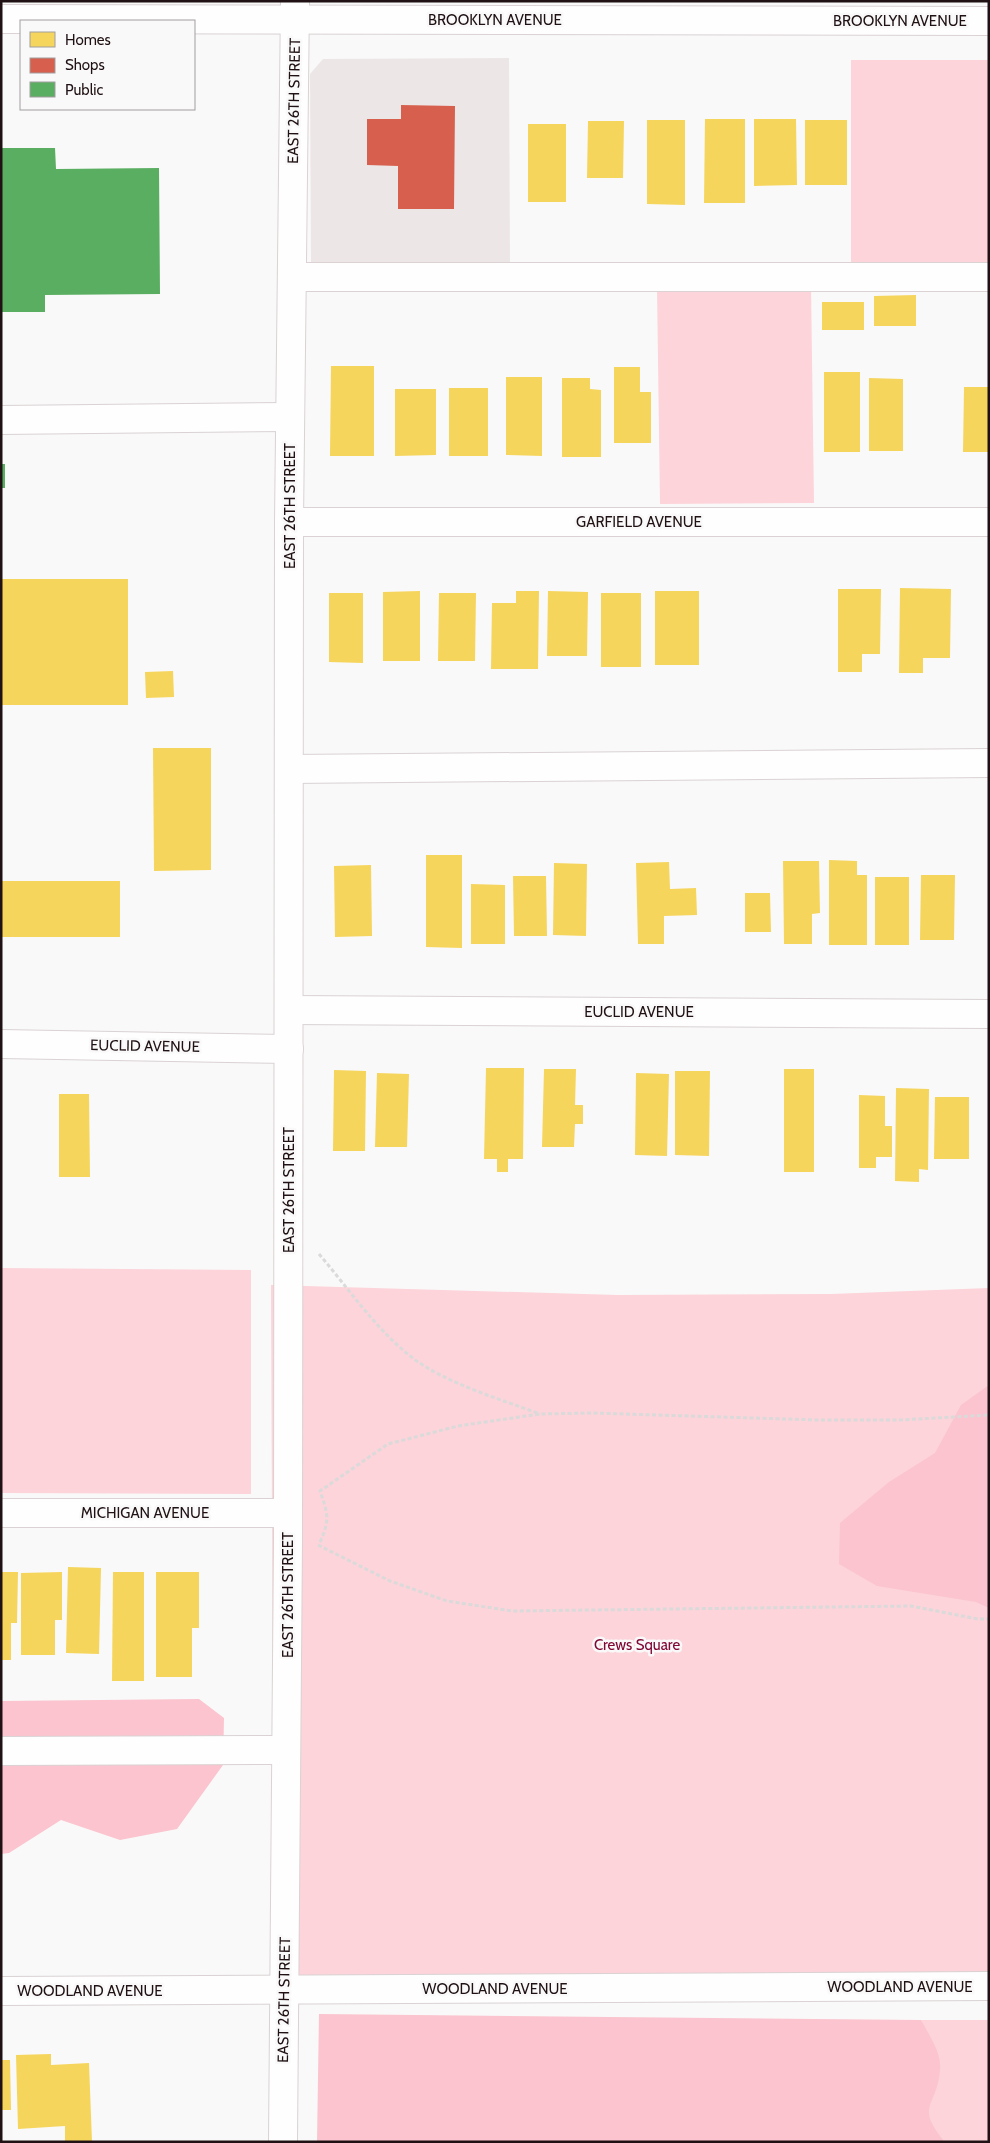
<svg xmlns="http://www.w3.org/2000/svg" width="990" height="2143" viewBox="0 0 990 2143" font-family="Cabin,sans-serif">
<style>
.built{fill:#ede6e7}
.green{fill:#fcd4da}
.forest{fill:#fbc4ce}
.homes{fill:#f6d55c}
.shops{fill:#d6604d}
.public{fill:#5aae61}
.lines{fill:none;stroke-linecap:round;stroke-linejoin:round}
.minor-casing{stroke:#dad2d3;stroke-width:30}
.path{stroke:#dadada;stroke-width:3;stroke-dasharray:4 2.5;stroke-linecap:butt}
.minor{stroke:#fefefe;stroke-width:28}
.labels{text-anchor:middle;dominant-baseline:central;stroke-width:5;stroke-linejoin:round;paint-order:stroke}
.street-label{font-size:15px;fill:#201214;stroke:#f9f9f9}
.park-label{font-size:15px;fill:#810734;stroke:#f9f9f9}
</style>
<rect width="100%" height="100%" fill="#f9f9f9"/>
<polygon class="built" points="509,58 510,262 311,263 310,74 323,59"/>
<g class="green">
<rect x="851" y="60" width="138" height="209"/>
<polygon points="811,285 814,503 660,504 657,287"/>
<polygon points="1,1268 251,1270 251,1494 1,1493"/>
<polygon points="271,1285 617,1295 831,1294 989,1288 989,1996 274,1992"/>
<polygon points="921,2020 989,2020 989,2142 945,2142 933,2128 927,2112 935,2090"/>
</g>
<g class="forest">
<polygon points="989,1385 989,1608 976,1602 877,1586 839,1564 840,1523 889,1482 935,1453 961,1405"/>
<polygon points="199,1699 224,1718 223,1765 177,1829 120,1840 61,1820 9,1853 1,1854 1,1701"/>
<path d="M319 2014 921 2020C929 2035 942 2053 940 2070 937 2108 914 2105 945 2142H317Z"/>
</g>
<g class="homes">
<polygon points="705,119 745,119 745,203 704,203"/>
<polygon points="754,119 796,119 797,185 754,186"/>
<polygon points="647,120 685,120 685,205 647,204"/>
<rect x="805" y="120" width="42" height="65"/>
<polygon points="588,121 624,121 623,178 587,178"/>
<rect x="528" y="124" width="38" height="78"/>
<polygon points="916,295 916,326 874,326 874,296"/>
<rect x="822" y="302" width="42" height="28"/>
<polygon points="331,366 374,366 374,456 330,456"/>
<polygon points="614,367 640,367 640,392 651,392 651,443 614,443"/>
<rect x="824" y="372" width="36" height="80"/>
<polygon points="506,377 542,377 542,456 506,455"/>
<polygon points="562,378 590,378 590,389 601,390 601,457 562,457"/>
<polygon points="869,378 903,379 903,451 869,451"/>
<polygon points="964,387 989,387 989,452 963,452"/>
<rect x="449" y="388" width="39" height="68"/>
<polygon points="395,389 436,389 436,455 395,456"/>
<rect x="1" y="579" width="127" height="126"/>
<polygon points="900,588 951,589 950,658 923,658 923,673 899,673"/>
<polygon points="838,589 881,589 880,654 862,654 862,672 838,672"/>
<polygon points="420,591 420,661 383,661 383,592"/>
<polygon points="516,591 539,591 538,669 491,669 492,603 516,603"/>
<polygon points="548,591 588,592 587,656 547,656"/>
<rect x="655" y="591" width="44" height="74"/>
<polygon points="329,593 363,593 363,663 329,662"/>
<polygon points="439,593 476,593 475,661 438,661"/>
<rect x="601" y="593" width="40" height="74"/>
<polygon points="173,671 174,697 146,698 145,672"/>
<polygon points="153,748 211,748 211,870 154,871"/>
<polygon points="426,855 462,855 462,948 426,947"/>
<polygon points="829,860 857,861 857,875 867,875 867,945 829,945"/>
<polygon points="783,861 819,861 820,913 812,914 812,944 784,944"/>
<polygon points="669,862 670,889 696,888 697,915 664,916 664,944 638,944 636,863"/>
<polygon points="554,863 587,864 586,936 553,935"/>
<polygon points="371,865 372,936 335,937 334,866"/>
<polygon points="921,875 955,875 954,940 920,940"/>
<polygon points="513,876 546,876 547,936 514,936"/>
<rect x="875" y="877" width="34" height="68"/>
<rect x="1" y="881" width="119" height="56"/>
<polygon points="471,884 505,885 505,944 471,944"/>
<polygon points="745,893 770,893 771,932 745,932"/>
<polygon points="486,1068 524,1068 523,1159 508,1159 508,1172 497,1172 497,1159 484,1159"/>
<polygon points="544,1069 576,1069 575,1105 583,1105 583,1124 575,1124 574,1147 542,1147"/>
<rect x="784" y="1069" width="30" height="103"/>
<polygon points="334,1070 366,1071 365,1151 333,1151"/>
<polygon points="675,1071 710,1071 709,1156 675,1155"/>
<polygon points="377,1073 409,1074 407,1147 375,1147"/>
<polygon points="636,1073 669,1074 667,1156 635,1155"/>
<polygon points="896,1088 929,1089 928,1170 919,1169 919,1182 895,1181"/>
<polygon points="59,1094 89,1094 90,1177 59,1177"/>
<polygon points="859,1095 885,1096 885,1126 892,1126 892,1157 876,1157 876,1168 859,1168"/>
<polygon points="935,1097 969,1097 969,1159 934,1159"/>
<polygon points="68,1567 101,1568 99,1654 66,1653"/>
<polygon points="1,1572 18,1572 17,1623 11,1623 11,1660 1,1660"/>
<polygon points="62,1572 62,1620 55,1620 55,1655 21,1655 21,1573"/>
<polygon points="113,1572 144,1572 144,1681 112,1681"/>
<polygon points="156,1572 199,1572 199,1628 192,1628 192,1677 156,1677"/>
<polygon points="51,2054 51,2065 89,2063 92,2142 65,2142 65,2126 18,2129 16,2055"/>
<polygon points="1,2060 10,2060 11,2110 1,2110"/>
</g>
<polygon class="shops" points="401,105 455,106 454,209 398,209 398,166 367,165 367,119 401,119"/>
<g class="public">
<polygon points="1,148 55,148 56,169 159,168 160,294 45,295 45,312 1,312"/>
<rect x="1" y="464" width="4" height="24"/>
</g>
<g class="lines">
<g class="minor-casing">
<g id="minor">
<polyline points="1,19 989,21"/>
<polyline points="293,277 989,277"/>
<polyline points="1,420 290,417"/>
<polyline points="289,522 989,522"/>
<polyline points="290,769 989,763"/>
<polyline points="289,1010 989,1014"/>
<polyline points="1,1044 289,1049"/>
<polyline points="1,1513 288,1513"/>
<polyline points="1,1751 286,1750"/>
<polyline points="1,1991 989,1986"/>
<polyline points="283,2142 288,1542 289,522 295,1"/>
</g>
</g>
<g class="path">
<path d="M319 1254C349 1289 377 1331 414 1359 448 1384 500 1399 540 1414"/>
<path d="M320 1542C330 1521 328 1513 320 1491L388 1444 458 1426 540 1414 592 1413 818 1420H900L989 1415"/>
<polyline points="318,1545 390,1581 447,1601 512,1611 911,1606 978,1619 989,1619"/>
</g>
<use href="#minor" class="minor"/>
</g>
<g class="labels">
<g class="street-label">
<text x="495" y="20">BROOKLYN AVENUE</text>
<text x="900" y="21">BROOKLYN AVENUE</text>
<text transform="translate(294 101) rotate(-89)">EAST 26TH STREET</text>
<text transform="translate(290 506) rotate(-90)">EAST 26TH STREET</text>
<text x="639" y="522">GARFIELD AVENUE</text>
<text x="639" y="1012">EUCLID AVENUE</text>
<text transform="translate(145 1046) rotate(1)">EUCLID AVENUE</text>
<text transform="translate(289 1190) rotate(-90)">EAST 26TH STREET</text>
<text x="145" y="1513">MICHIGAN AVENUE</text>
<text transform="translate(288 1595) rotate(-90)">EAST 26TH STREET</text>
<text x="900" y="1987">WOODLAND AVENUE</text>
<text x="495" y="1989">WOODLAND AVENUE</text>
<text x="90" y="1991">WOODLAND AVENUE</text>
<text transform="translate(284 2000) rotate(-89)">EAST 26TH STREET</text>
</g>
<g class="park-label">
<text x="637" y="1645">Crews Square</text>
</g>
</g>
<rect width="990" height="2143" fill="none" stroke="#201214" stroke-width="5"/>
<rect x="20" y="20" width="175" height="90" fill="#f9f9f9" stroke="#a29d9d"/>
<rect x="30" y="32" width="25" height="15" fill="#f6d55c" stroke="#a29d9d"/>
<text x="65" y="45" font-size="15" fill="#201214">Homes</text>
<rect x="30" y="58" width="25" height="15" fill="#d6604d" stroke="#a29d9d"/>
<text x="65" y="70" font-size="15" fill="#201214">Shops</text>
<rect x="30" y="82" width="25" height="15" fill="#5aae61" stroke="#a29d9d"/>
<text x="65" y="95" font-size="15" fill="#201214">Public</text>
</svg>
